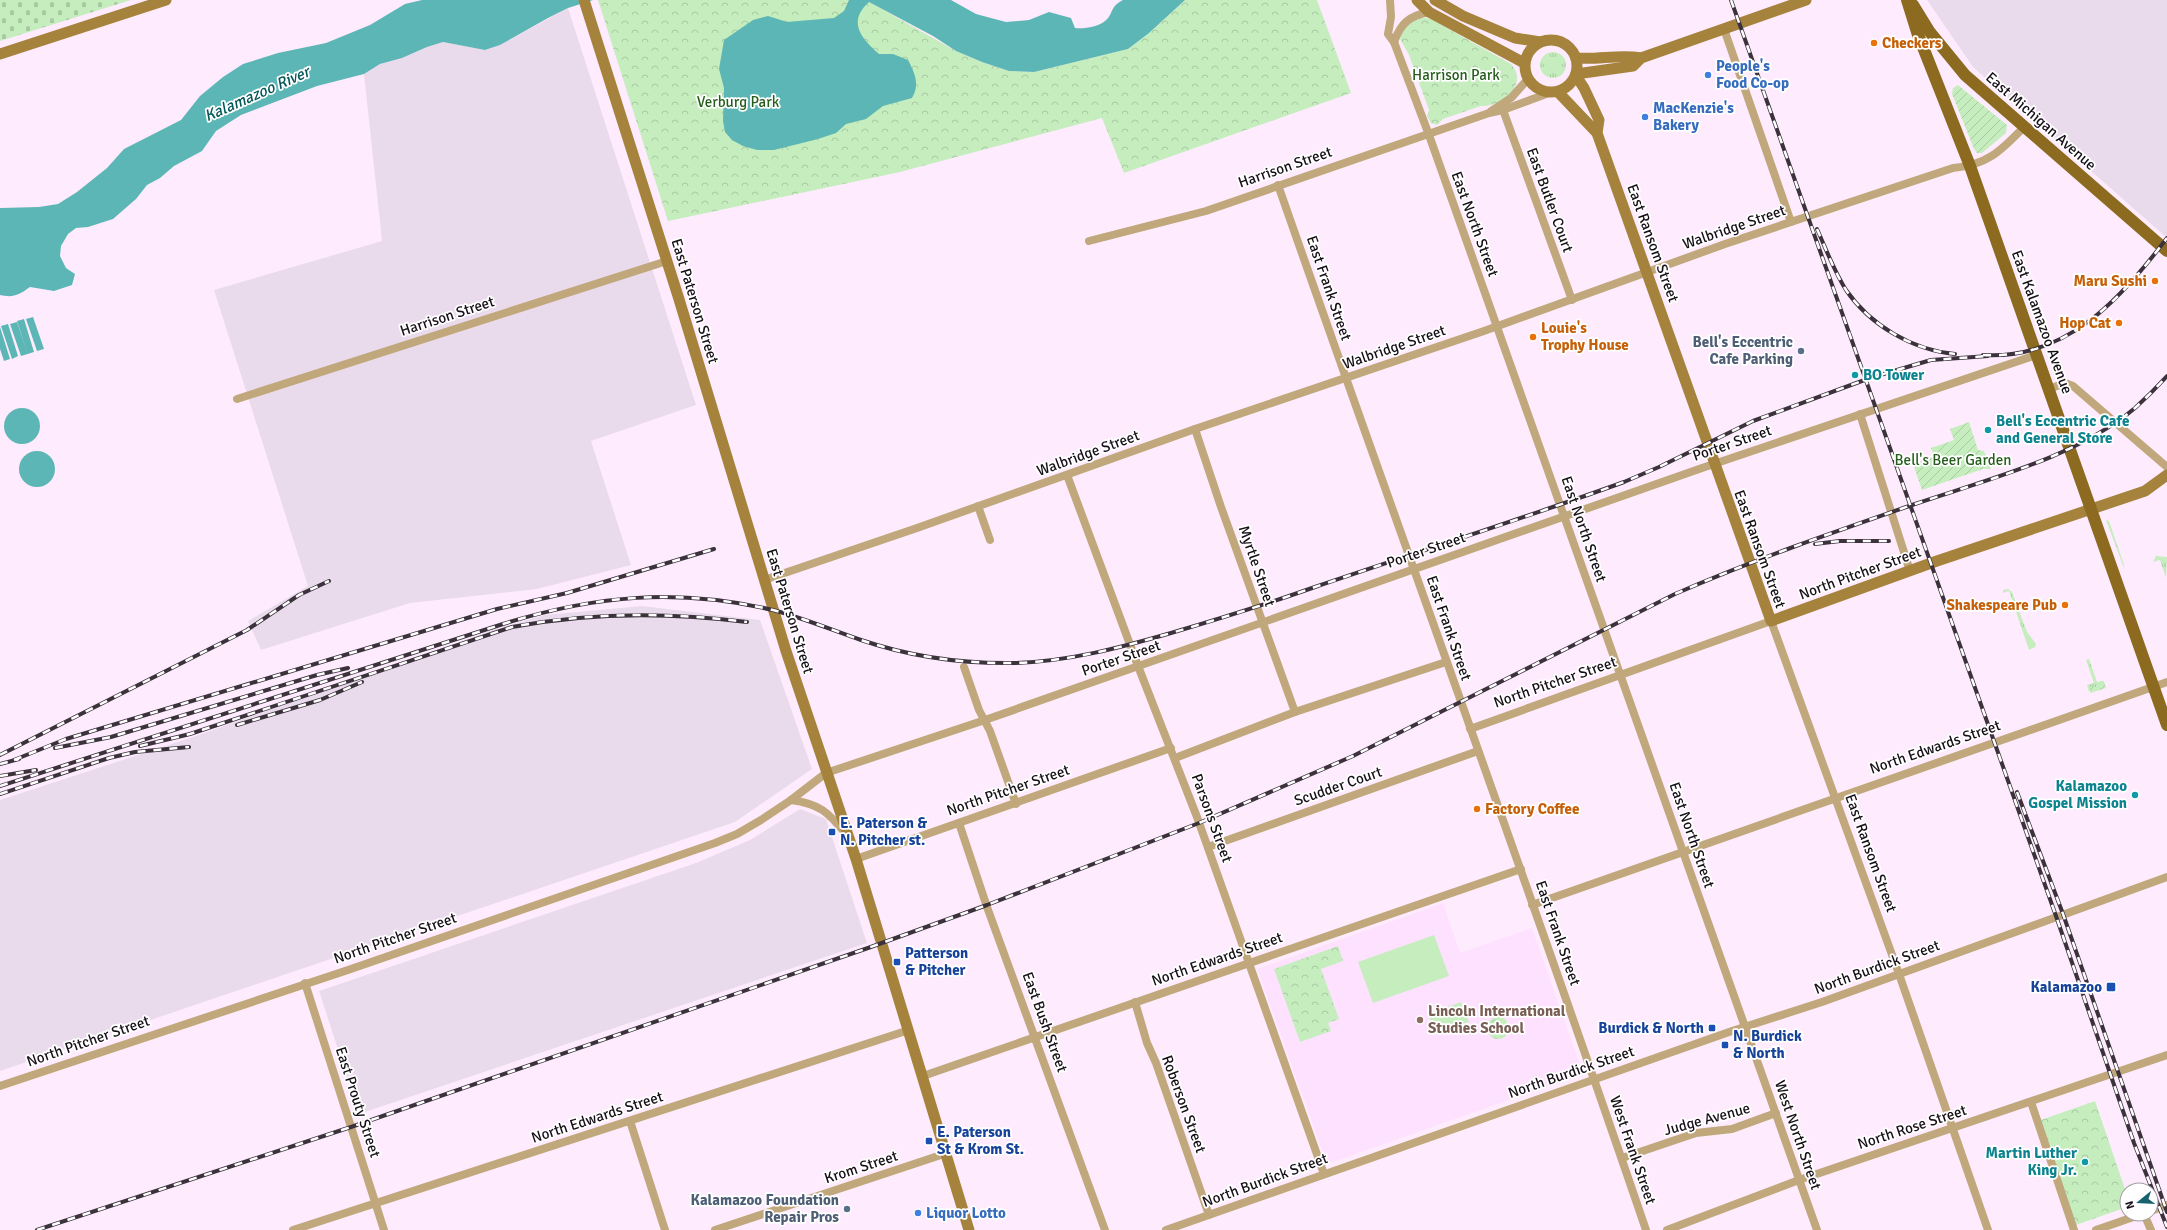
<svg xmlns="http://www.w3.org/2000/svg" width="2167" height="1230" viewBox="0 0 2167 1230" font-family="Signika,sans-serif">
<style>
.built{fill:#fee1fe}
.industrial{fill:#eadbec}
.grass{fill:url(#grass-tufts)}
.cemetery{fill:url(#cemetery-stones)}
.park{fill:url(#park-crowns)}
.garden{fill:url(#garden-furrows)}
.pitch{fill:#c5edbe}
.water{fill:#5db6b6}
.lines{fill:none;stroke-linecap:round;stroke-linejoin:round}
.street{stroke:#c0a87c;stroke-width:8}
.secondary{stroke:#a6833c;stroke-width:11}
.primary{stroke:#8c6a20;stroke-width:12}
.rail-casing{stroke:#3b323c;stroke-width:4}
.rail{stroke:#fff;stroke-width:2.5;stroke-dasharray:8;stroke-linecap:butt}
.food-dot{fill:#e8710a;stroke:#fff;stroke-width:1.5}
.shop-dot{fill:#3f7fe0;stroke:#fff;stroke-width:1.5}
.service-dot{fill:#5c6f8a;stroke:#fff;stroke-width:1.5}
.culture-dot{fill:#0f9aa8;stroke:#fff;stroke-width:1.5}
.transit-dot{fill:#1a4fb4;stroke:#fff;stroke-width:1.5}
.education-dot{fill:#8d6e63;stroke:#fff;stroke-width:1.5}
.labels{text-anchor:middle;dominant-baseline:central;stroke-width:3.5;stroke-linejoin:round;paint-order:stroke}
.food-label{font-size:15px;font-weight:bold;fill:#c56008;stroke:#fff;text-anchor:start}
.shop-label{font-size:15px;font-weight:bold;fill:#366cbe;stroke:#fff;text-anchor:start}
.park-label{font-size:15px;fill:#255e1b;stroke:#fff}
.street-label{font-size:15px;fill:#160f17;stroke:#fff}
.service-label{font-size:15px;font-weight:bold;fill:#4e5e75;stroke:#fff;text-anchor:end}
.culture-label{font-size:15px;font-weight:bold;fill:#0d838f;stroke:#fff;text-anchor:start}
.transit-label{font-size:15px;font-weight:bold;fill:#164399;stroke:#fff;text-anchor:start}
.education-label{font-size:15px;font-weight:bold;fill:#785e54;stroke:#fff;text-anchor:start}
.water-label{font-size:16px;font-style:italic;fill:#035657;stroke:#fff}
</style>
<defs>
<pattern id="grass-tufts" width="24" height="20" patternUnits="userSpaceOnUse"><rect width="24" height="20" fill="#c5edbe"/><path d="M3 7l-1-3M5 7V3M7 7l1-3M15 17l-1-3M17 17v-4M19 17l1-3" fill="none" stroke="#a8caa3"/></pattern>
<pattern id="cemetery-stones" width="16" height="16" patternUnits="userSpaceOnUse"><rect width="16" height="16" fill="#c5edbe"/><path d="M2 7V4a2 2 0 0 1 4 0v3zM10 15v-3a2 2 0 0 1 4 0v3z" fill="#a8caa3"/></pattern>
<pattern id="park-crowns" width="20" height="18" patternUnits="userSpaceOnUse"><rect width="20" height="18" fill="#c5edbe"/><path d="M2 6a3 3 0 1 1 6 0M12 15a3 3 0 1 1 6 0" fill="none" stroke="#a8caa3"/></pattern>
<pattern id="garden-furrows" width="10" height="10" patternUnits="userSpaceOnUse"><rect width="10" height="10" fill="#c5edbe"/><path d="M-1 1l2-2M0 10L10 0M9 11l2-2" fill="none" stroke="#a8caa3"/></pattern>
</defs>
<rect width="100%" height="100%" fill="#feecfe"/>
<polygon class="built" points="1443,903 1460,953 1532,928 1583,1074 1327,1164 1257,969"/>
<g class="industrial">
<polygon points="1927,0 2167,0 2167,238 1973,67"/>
<polygon points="568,8 696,405 591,441 631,565 537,589 410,603 261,650 248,621 308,586 214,290 382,241 364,74 380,64 402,58 427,47 443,42 486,50 500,45"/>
<polygon points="642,606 760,620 812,769 735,822 0,1071 0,800 193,737 493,630 545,615"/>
<polygon points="800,809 826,819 867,943 359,1114 319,991 696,863 750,840"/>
</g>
<g class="grass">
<circle cx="1553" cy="65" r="13"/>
<polygon points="2106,520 2109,521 2124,565 2124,568"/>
<polygon points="2156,556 2167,557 2166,578 2160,560 2153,562"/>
<polygon points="2008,589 2012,592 2027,632 2036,644 2035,647 2029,650 2009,591 2003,593 2003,590"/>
<polygon points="2089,659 2097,682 2101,681 2103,684 2100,688 2090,689 2089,692 2087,685 2094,683 2086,660"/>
</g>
<polygon class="cemetery" points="0,0 131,0 0,41"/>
<g class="park">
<polygon points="598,0 866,0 956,51 982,62 1009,71 1034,72 1128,49 1149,33 1185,0 1317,0 1351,93 1124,173 1102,118 900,172 668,221"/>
<path d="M1422 17 1431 19 1511 64C1530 84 1501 107 1481 106L1443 119 1437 125 1431 123 1427 116 1429 110 1409 55 1400 39 1406 25Z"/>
<polygon points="1338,946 1343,961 1321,969 1339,1019 1328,1023 1331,1031 1300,1042 1274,969"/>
<circle cx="1498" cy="1028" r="11"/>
<polygon points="2095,1101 2127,1195 2127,1207 2073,1226 2038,1121"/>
</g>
<g class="garden">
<polygon points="1958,85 2007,125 2006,133 1982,153 1977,153 1974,149 1952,94 1953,88"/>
<polygon points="1969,422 1978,450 1984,451 1991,469 1983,469 1922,490 1913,464 1934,457 1931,448 1954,440 1950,429"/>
<polygon points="2101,681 2104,681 2106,688 2090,693 2090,689 2092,687 2102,687"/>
</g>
<g class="pitch">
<polygon points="1434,935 1449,976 1373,1003 1358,962"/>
<polygon points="1461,1002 1469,1022 1436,1034 1428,1014"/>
</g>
<g class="water">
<path d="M422 0H593L568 8 548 18 500 45 485 50 443 42 427 47 402 58 380 64 364 74 317 86 241 115 216 131 202 151 174 166 160 178 147 185 136 199 113 219 88 227 76 228 68 234 61 246 60 256 66 268 75 274 72 285 54 291 30 287C19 295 13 298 0 295V208L39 207 58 204 77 192 107 168 124 149 181 120 200 96 223 77 243 64 278 53 326 43 370 25 405 4Z"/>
<path d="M849 0H951L976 14 1006 22 1029 20 1049 12 1071 18 1075 28C1084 29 1098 27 1105 21 1114 14 1109 7 1123 0H1185L1149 33 1128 49 1034 72 1009 71 982 62 956 51 933 36 869 2C847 22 861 38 879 54H893L908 60C915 73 920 85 912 98L883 106 866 119 846 124 836 133 818 139 774 150H757L743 146 732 140 725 132 723 121 724 88 719 69 724 40 753 20 768 16 787 22 834 18 844 11Z"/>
<polygon points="33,317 44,349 37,351 26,319"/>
<polygon points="24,319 34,352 21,356 10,324 17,322 27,352 17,321"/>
<polygon points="8,324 18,356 12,359 1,326"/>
<polygon points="0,327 10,359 4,361 0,349"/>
<circle cx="22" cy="426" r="18"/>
<circle cx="37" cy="469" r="18"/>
</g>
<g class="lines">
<g class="street">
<polyline points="1390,0 1391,17 1388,34 1394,42 1429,135 1817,1230"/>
<polyline points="1724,29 1791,222"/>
<path d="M1394 42C1401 23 1409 16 1429 12"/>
<polyline points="1503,110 1572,300"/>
<polyline points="1491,111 1511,98 1528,79"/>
<path d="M1278 185C1400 534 1527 881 1646 1230"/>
<polyline points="1089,241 1206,211 1489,113 1503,110 1549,93"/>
<polyline points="2049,389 2065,383 2073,386 2167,467"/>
<polyline points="237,399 667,261"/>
<polyline points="1860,414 1910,571"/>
<polyline points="1195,429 1221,507 1295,712"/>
<polyline points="1067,475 1138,666 1197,817 1324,1174"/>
<polyline points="978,506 990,540"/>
<path d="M764 580 917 528 1195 429 1484 331 1725 244 1953 168C1987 165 2001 151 2024 127"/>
<polyline points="964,667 979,710 990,731 1016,804"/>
<polyline points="1470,729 1771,621 1899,974 1988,1230"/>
<polyline points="1175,758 1295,712 1446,662"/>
<path d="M791 800C820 804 828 812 846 834"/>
<polyline points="959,823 987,907 1105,1230"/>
<polyline points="1208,847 1478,751"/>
<polyline points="856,859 1171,748"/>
<polyline points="1532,905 2167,682"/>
<polyline points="305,983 384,1230"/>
<polyline points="1135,1002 1147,1043 1156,1063 1209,1215"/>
<polyline points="923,1076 1521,869"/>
<polyline points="0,1086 348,970 715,843 737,834 761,820 791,800 826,773 985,720 1702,468 2036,355"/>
<polyline points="2031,1102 2074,1230"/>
<polyline points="630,1121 665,1230"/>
<polyline points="1622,1158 1696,1133 1732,1129 1776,1113"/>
<polyline points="2151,1211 2167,1205"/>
<polyline points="2144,1214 2151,1230"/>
<polyline points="293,1230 909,1030"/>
<polyline points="715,1230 947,1153"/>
<polyline points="1166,1230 1732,1031 1822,1002 2167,877"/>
<polyline points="1667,1230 1799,1180 2167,1055"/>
<polyline points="2096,1230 2142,1214"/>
</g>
<g class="secondary">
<polyline points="584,0 678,296 786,651 856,859 969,1230"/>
<polyline points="1417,0 1429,12 1524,63"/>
<polyline points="1435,0 1463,16 1515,38 1540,42"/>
<circle cx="1551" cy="66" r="26"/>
<polyline points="0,54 166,0"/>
<path d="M1576 58C1598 60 1620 54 1641 58"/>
<polyline points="1576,74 1633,66 1641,58 1806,0"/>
<polyline points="1576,76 1584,88 1599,120 1597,133 1771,621 1934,562 2145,491 2167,475"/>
<polyline points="1558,92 1597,133"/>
</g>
<g class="primary">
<polyline points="1907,0 1917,32 1970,166 2167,725"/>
<polyline points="1913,5 1929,31 1965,75 2167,251"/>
</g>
<g class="rail-casing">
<g id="rail">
<polyline points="1731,0 2056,916 2134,1143 2167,1227"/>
<path d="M1817 229C1826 249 1834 271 1846 290 1870 325 1912 350 1955 354"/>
<path d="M1983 355C2066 360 2121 299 2167 238"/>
<polyline points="1815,544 1840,541 1889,541"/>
<polyline points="237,725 320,700 362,682"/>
<path d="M140 746 190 734 512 627C591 612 668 612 747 622"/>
<polyline points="55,748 111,737 317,675 348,668"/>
<polyline points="0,755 247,630 299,595 329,581"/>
<polyline points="14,760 66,739 497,609 567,593 714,549"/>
<polyline points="0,764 19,759"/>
<polyline points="0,776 36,770"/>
<path d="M0 786 503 624C596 595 677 588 773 610 803 618 832 630 861 640 911 657 964 664 1016 663 1070 661 1119 648 1171 633 1219 619 1267 604 1315 587 1418 552 1522 519 1624 482L1659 467 1753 421 1870 378 1931 360 1988 356"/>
<polyline points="2017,792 2063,914 2167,1212"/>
<polyline points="0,794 109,758 135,752 189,747"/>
<path d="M37 1230 351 1127 868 948 987 905 1199 823 1353 756 1675 594C1753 560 1834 532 1915 504 1986 480 2077 457 2135 408 2146 398 2157 387 2167 376"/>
</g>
</g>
<use href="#rail" class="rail"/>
</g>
<g class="food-dot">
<circle cx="1874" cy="43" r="4"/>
<circle cx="2155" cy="281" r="4"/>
<circle cx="2119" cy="323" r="4"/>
<circle cx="1533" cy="337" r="4"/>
<circle cx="2065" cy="605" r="4"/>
<circle cx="1477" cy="809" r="4"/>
</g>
<g class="shop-dot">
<circle cx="1708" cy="75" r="4"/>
<circle cx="1645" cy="117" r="4"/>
<circle cx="918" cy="1213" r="4"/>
</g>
<g class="service-dot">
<circle cx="1801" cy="351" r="4"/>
<circle cx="847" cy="1209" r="4"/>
</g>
<g class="culture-dot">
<circle cx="1855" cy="375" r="4"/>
<circle cx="1988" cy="430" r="4"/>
<circle cx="2135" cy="795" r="4"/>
<circle cx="2085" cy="1162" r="4"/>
</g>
<g class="transit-dot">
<rect x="828" y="828" width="8" height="8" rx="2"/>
<rect x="893" y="958" width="8" height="8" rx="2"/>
<rect x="2106" y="982" width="10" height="10" rx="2"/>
<rect x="1708" y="1024" width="8" height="8" rx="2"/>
<rect x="1721" y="1041" width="8" height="8" rx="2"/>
<rect x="925" y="1137" width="8" height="8" rx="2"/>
</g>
<circle class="education-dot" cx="1420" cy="1020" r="4"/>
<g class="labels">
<g class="food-label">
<text x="1882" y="43">Checkers</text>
<text x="2147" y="281" text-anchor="end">Maru Sushi</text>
<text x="2111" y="323" text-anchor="end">Hop Cat</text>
<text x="1541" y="328">Louie's<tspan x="1541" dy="17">Trophy House</tspan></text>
<text x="2057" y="605" text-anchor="end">Shakespeare Pub</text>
<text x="1485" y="809">Factory Coffee</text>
</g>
<g class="shop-label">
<text x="1716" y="66">People's<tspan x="1716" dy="17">Food Co-op</tspan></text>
<text x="1653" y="108">MacKenzie's<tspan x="1653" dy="17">Bakery</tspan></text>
<text x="926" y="1213">Liquor Lotto</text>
</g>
<g class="park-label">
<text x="1456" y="75">Harrison Park</text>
<text x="738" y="102">Verburg Park</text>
<text x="1953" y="460">Bell's Beer Garden</text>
</g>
<g class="street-label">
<text transform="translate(2041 121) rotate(41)">East Michigan Avenue</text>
<text transform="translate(1285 167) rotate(-19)">Harrison Street</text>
<text transform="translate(1550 200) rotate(70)">East Butler Court</text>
<text transform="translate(1475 224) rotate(70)">East North Street</text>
<text transform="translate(1734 227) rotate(-19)">Walbridge Street</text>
<text transform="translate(1653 243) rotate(70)">East Ransom Street</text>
<text transform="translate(1329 288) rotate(71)">East Frank Street</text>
<text transform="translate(695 301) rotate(73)">East Paterson Street</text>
<text transform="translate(447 316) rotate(-18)">Harrison Street</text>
<text transform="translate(2042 322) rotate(70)">East Kalamazoo Avenue</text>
<text transform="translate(1394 347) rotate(-19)">Walbridge Street</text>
<text transform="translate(1732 443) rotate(-19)">Porter Street</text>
<text transform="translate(1088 453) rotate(-20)">Walbridge Street</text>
<text transform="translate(1584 529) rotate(71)">East North Street</text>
<text transform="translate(1760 549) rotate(70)">East Ransom Street</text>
<text transform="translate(1426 550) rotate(-19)">Porter Street</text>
<text transform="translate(1257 566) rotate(71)">Myrtle Street</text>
<text transform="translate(1860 573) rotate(-20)">North Pitcher Street</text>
<text transform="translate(790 611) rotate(73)">East Paterson Street</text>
<text transform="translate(1449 628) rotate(71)">East Frank Street</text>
<text transform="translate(1121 658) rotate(-19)">Porter Street</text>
<text transform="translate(1555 682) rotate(-19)">North Pitcher Street</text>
<text transform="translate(1935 747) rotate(-19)">North Edwards Street</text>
<text transform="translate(1338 786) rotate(-19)">Scudder Court</text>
<text transform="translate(1008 790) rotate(-19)">North Pitcher Street</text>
<text transform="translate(1212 818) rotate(70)">Parsons Street</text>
<text transform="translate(1692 835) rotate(71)">East North Street</text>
<text transform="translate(1871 853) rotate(70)">East Ransom Street</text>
<text transform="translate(1558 933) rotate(71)">East Frank Street</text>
<text transform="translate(395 938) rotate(-19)">North Pitcher Street</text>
<text transform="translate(1217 959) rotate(-19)">North Edwards Street</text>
<text transform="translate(1877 967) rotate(-20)">North Burdick Street</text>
<text transform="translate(1045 1022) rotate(70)">East Bush Street</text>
<text transform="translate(88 1041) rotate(-19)">North Pitcher Street</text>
<text transform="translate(1571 1072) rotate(-19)">North Burdick Street</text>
<text transform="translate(358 1102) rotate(72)">East Prouty Street</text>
<text transform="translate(1184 1104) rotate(70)">Roberson Street</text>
<text transform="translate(597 1117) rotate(-18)">North Edwards Street</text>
<text transform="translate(1707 1119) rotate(-15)">Judge Avenue</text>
<text transform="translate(1912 1127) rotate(-18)">North Rose Street</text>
<text transform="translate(1798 1135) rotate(71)">West North Street</text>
<text transform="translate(1633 1150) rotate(71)">West Frank Street</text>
<text transform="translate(861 1167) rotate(-18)">Krom Street</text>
<text transform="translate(1265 1180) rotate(-20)">North Burdick Street</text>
</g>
<g class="service-label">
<text x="1793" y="342">Bell's Eccentric<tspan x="1793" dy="17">Cafe Parking</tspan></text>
<text x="839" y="1200">Kalamazoo Foundation<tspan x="839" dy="17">Repair Pros</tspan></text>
</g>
<g class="culture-label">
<text x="1863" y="375">BO Tower</text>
<text x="1996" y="421">Bell's Eccentric Cafe<tspan x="1996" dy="17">and General Store</tspan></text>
<text x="2127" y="786" text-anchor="end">Kalamazoo<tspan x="2127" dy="17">Gospel Mission</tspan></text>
<text x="2077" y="1153" text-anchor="end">Martin Luther<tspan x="2077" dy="17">King Jr.</tspan></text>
</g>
<g class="transit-label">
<text x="840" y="823">E. Paterson &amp;<tspan x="840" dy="17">N. Pitcher st.</tspan></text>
<text x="905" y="953">Patterson<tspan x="905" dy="17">&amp; Pitcher</tspan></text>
<text x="2102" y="987" text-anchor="end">Kalamazoo</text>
<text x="1704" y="1028" text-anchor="end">Burdick &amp; North</text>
<text x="1733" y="1036">N. Burdick<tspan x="1733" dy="17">&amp; North</tspan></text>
<text x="937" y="1132">E. Paterson<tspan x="937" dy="17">St &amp; Krom St.</tspan></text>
</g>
<g class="education-label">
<text x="1428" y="1011">Lincoln International<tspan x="1428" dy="17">Studies School</tspan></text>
</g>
<g class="water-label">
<text transform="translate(257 94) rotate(-24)">Kalamazoo River</text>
</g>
</g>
<g transform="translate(2139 1202) rotate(252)"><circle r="19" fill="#ffffff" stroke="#a29fa2"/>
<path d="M0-3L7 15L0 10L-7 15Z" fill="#18626f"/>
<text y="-6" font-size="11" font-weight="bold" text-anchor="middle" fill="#160f17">N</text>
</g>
</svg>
